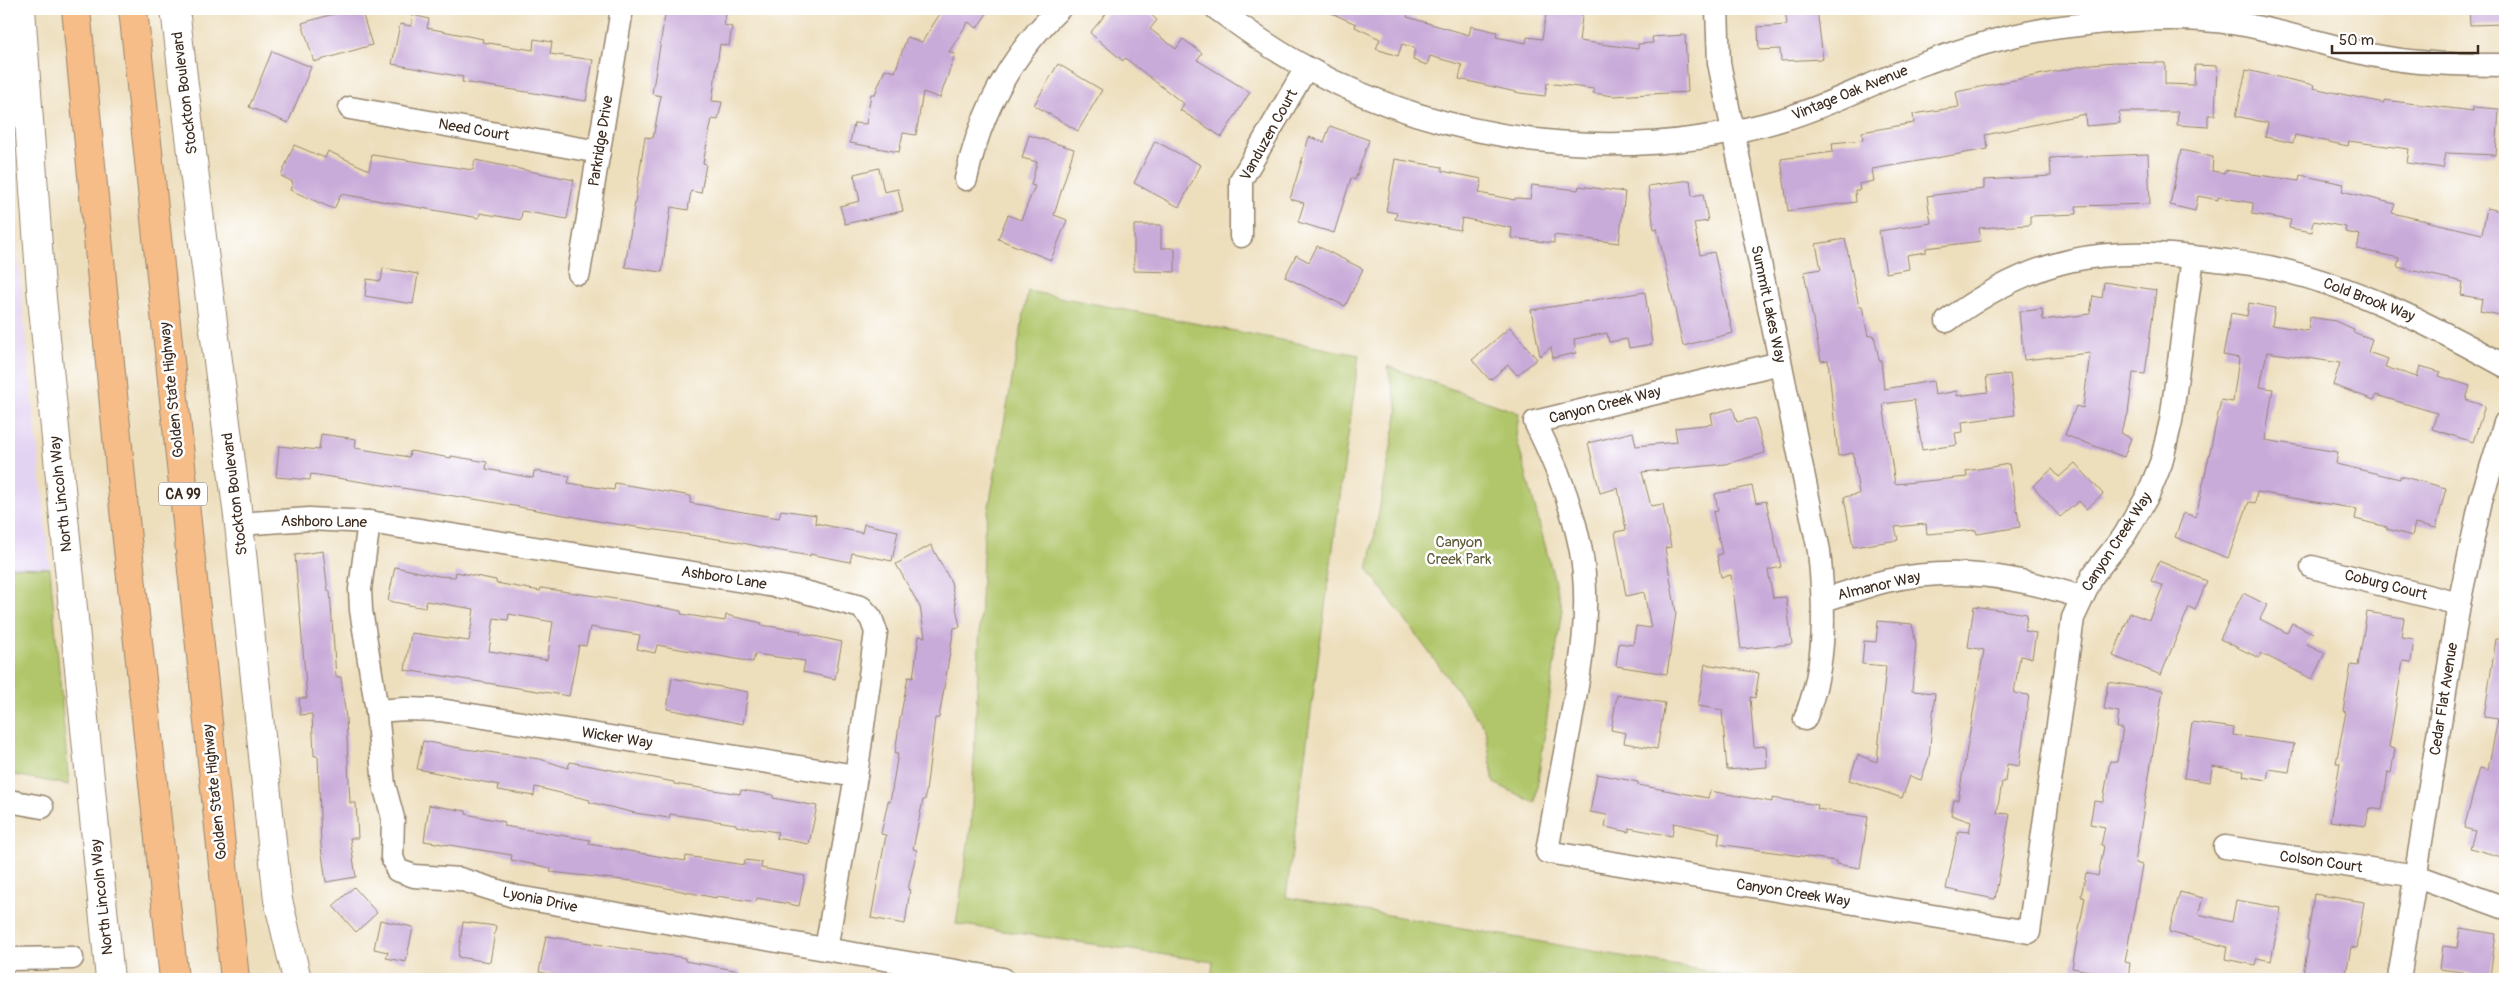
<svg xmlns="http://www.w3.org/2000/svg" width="2514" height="988" viewBox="0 0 2514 988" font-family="Pangolin,sans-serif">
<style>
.built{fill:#e3d3f3}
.green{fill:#b1c66a;stroke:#767844}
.building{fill:#c9abd9;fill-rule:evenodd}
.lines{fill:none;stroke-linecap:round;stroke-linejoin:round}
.minor-casing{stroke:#94846d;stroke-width:25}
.tertiary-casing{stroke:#94846d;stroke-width:30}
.motorway-casing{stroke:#94846d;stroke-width:30}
.minor{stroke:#fff;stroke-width:22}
.tertiary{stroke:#fff;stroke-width:28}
.motorway{stroke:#f7bd88;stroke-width:28}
.labels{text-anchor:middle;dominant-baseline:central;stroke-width:5;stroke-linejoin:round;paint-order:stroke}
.shield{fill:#fff;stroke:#766a62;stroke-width:1}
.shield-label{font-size:14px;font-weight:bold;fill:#3b2a1e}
.street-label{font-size:15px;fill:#3b2a1e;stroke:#fff}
.park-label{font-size:15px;fill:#5e5935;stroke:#fff}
</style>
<rect width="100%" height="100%" fill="#fff"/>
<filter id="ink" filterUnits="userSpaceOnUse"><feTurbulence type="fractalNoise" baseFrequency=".02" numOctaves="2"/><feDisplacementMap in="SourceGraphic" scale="10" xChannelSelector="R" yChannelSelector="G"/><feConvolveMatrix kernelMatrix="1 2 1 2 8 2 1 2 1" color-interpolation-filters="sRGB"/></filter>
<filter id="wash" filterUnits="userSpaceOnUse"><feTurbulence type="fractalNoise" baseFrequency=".0096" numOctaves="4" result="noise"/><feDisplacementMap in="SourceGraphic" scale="20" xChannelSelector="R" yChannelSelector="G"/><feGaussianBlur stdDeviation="1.12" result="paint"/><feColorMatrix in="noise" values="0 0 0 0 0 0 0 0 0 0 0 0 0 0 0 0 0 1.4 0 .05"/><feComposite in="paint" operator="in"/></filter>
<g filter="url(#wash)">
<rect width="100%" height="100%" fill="#eddebc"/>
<polygon class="built" points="9,171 50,568 9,567"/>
<g class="green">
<polygon points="1028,291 1359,355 1286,897 1752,979 1211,979 1213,962 956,924 971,825 984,534"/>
<polygon points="1387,366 1519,413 1516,436 1562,609 1535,803 1494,783 1485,728 1368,570 1398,410"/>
<polygon points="9,567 50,568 69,785 9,774"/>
</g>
<g id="blocks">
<g class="building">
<polygon points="351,9 361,9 372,45 314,62 302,23"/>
<polygon points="666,9 727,9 724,25 732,27 729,46 720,44 712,101 722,102 718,120 712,119 703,163 706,164 701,193 691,191 688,210 671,207 662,272 625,267 645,137 653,138 661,96 652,94"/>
<polygon points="943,9 990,9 977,28 968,22 949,52 955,54 940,98 923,92 916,135 903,133 899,152 850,143 854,123 866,124 871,94 875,94 885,69 895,72 907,37 922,42"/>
<polygon points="1110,9 1144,9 1157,20 1150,29 1176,49 1183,39 1202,53 1197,60 1250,92 1222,137 1180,110 1184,104 1125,58 1123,61 1090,33"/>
<polygon points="1322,9 1410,9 1407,17 1469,35 1471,26 1497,32 1496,37 1526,43 1527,37 1542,39 1547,9 1583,9 1579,41 1638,49 1638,44 1653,43 1652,37 1685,35 1688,92 1613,96 1593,93 1594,89 1547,83 1545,96 1520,93 1459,79 1462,65 1430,56 1427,65 1413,60 1415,48 1402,44 1398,56 1376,49 1380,39 1355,27 1356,24"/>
<polygon points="1785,9 1817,9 1823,59 1781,61 1780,49 1759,50 1758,27 1787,25"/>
<polygon points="2469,9 2505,9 2505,24 2470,25"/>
<polygon points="413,15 429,19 427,28 483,39 482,42 533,50 534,39 552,42 550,54 593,60 586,101 462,82 463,77 392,64 400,24 411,26"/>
<polygon points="272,51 311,67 288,123 249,107"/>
<polygon points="2115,62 2165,63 2165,84 2194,85 2195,65 2217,66 2215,115 2208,115 2208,127 2177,125 2178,112 2119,112 2120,123 2086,126 2085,114 1985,135 1988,149 1872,169 1874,181 1859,184 1860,190 1855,190 1856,202 1788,211 1781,159 1833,152 1832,143 1863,140 1862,132 1914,123 1913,114 1959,107 1956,92 2092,64"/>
<polygon points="1058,64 1102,90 1078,131 1034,105"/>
<polygon points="2246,70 2314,85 2313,88 2384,103 2384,100 2473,111 2473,107 2499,109 2496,155 2446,153 2443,168 2407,163 2409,149 2349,141 2348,146 2295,135 2293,143 2265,137 2268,123 2236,116"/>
<polygon points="1330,126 1369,140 1355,180 1351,178 1334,233 1298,222 1304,203 1290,199 1309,137 1324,142"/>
<polygon points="1029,135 1074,149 1054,215 1067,220 1051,260 998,239 1008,215 1021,220 1035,186 1031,185 1037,162 1022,158"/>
<polygon points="1155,141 1201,165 1179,207 1134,183"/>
<polygon points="294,145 325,158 328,151 369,170 372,155 473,170 475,160 574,180 567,219 522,211 521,220 480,213 479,218 341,194 334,209 290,190 293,182 281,176"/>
<polygon points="2181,150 2213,157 2212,171 2224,173 2225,170 2299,181 2300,175 2344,184 2342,191 2395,204 2392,213 2482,234 2487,208 2505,212 2505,316 2480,311 2482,299 2461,295 2463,282 2397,267 2399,258 2357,249 2360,235 2345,232 2346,227 2314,221 2312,232 2289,228 2291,220 2252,214 2253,203 2218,197 2218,200 2198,196 2195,211 2170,205"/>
<polygon points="2148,154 2150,204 2076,206 2077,214 2030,216 2030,225 1979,228 1981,241 1926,248 1926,252 1907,255 1909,269 1886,273 1879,231 1931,223 1927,196 1984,189 1984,180 2051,176 2050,158"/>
<polygon points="1395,159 1442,167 1442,171 1482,179 1479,193 1515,200 1515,198 1530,199 1532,185 1578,190 1579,186 1625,192 1619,243 1554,235 1554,243 1511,238 1512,228 1462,218 1460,230 1395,219 1397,213 1386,211"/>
<polygon points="879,168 884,192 898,189 903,211 845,224 840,206 860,201 854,174"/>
<polygon points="1690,180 1692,196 1703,194 1708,221 1694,223 1700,255 1714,252 1733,333 1683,346 1657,228 1654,229 1648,186"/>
<polygon points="1134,225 1161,225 1161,248 1175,248 1175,272 1134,271"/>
<polygon points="1845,239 1859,306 1862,306 1868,336 1874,335 1879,360 1881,360 1884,389 1933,381 1935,395 1957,391 1957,396 1988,392 1986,377 2010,374 2015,415 1962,422 1963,432 1955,433 1957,445 1922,450 1914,400 1883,404 1895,484 1967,477 1966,471 2009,464 2020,527 1977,534 1976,530 1927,534 1926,524 1895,527 1898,540 1853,547 1844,497 1859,494 1853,453 1838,456 1828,360 1821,361 1804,272 1821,269 1816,244"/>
<polygon points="1317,246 1363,269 1345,306 1285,277 1296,255 1309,262"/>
<polygon points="383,268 418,274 413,304 365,296 367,279 381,281"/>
<polygon points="2104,282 2156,290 2145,374 2133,373 2128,414 2120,433 2131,438 2124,457 2065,435 2076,406 2083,408 2090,353 2024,360 2019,312 2042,309 2043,320 2090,314 2093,296 2102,298"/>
<polygon points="1645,292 1652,344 1629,348 1627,339 1609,342 1607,333 1574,339 1576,353 1553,358 1551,347 1540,356 1531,310"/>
<polygon points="2249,303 2275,308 2272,325 2308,331 2310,317 2335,321 2354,329 2353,332 2372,339 2368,352 2388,359 2385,367 2417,377 2420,366 2441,372 2439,376 2470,386 2466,400 2485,406 2473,442 2432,429 2437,413 2376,395 2374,400 2333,385 2340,363 2267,352 2260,387 2273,389 2265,440 2338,452 2336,464 2400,479 2400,476 2446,488 2436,528 2415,523 2412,536 2387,529 2387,527 2355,519 2357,509 2257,492 2255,503 2249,502 2228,558 2175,537 2184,513 2196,517 2221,400 2233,402 2239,358 2223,355 2231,313 2247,316"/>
<polygon points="1510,327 1537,359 1517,375 1508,365 1490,380 1472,360"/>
<polygon points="1733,408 1737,422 1755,418 1765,453 1726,464 1642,472 1651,506 1663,504 1671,547 1665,548 1676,613 1667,674 1616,666 1619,643 1633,645 1636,626 1651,628 1644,592 1626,596 1615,532 1626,530 1618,488 1600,493 1588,443 1633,432 1636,446 1677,442 1675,428 1713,424 1711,414"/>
<polygon points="321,434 356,439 355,448 409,457 410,451 451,458 451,456 487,462 486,469 533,478 534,471 570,476 568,483 614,490 615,483 651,489 691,496 690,503 779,518 781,510 816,515 815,523 862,533 864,524 898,531 892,561 852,553 850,562 810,554 810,556 775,550 738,542 609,523 480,500 311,474 310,480 276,477 279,446 319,450"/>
<polygon points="2075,463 2103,494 2086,509 2079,501 2060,517 2033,486 2052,469 2059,477"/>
<polygon points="1752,486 1756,503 1766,501 1781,567 1768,570 1773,598 1786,597 1792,644 1741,649 1731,575 1721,577 1717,555 1722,554 1713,512 1718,511 1715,494"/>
<polygon points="931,545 951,582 960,627 954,628 939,718 935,718 925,800 923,800 913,849 917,850 908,890 910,890 905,924 871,918 886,835 881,834 888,801 890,802 898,753 895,753 900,719 908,677 913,678 919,636 925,637 920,607 896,564"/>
<polygon points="323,551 328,591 330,591 336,677 341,677 346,718 350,803 356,803 358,838 350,838 356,877 326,882 321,847 318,756 314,756 312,714 300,715 299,698 307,698 295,555"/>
<polygon points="2159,561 2207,581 2195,610 2189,607 2161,675 2113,656 2130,613 2149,620 2163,586 2151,581"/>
<path d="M395 567 438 576 455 577 456 572 496 580V583L540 591 541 588 629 601 681 611V614L725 621 726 615 762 623 761 625 801 631 800 633 842 642 835 679 803 672 805 661 755 654 753 662 657 645 655 653 637 649 640 635 590 627 586 646 579 645 569 696 405 670 411 633 469 641 474 609 426 601 425 608 388 601ZM509 614 553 622 547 660 489 651 494 618 508 620Z"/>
<polygon points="2243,593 2267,605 2260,619 2287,633 2292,623 2313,633 2307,644 2325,653 2312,679 2261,653 2259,658 2220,639"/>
<polygon points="1974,606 2027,614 2025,631 2036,633 2032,658 2020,656 2014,693 2029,695 2019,766 2007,764 2005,782 2002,782 1997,813 2010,814 1995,899 1946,889 1958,831 1969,832 1971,822 1951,815 1954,800 1958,800 1984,650 1968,647"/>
<polygon points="2367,612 2404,618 2401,637 2414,639 2411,662 2403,661 2389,747 2395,749 2391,773 2388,772 2382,810 2369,808 2366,826 2330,821 2340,763 2336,763 2346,712 2343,711 2351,665 2358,666"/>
<polygon points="1878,621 1912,624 1916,644 1912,691 1935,693 1929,757 1921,780 1910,776 1902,798 1849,780 1858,755 1877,762 1886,666 1862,664 1864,641 1876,642"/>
<polygon points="2496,639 2505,639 2505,720 2484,717"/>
<polygon points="1705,664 1759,673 1755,698 1750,697 1754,747 1766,746 1767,767 1727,770 1722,710 1698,706"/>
<polygon points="672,678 748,692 743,724 667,709"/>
<polygon points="2108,682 2163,690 2135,863 2142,865 2125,962 2130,963 2128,978 2072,968 2085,897 2081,896 2086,873 2098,876 2104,846 2101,845 2105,827 2090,824 2094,801 2103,802 2110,761 2117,762 2123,728 2117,728 2119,712 2104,709"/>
<polygon points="1617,695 1665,703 1657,749 1624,743 1626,733 1611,730"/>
<polygon points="2498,719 2505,720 2505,858 2470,848 2475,831 2464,828 2480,768 2488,770"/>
<polygon points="2192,722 2234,728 2233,735 2294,744 2289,772 2269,769 2267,780 2243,776 2244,771 2212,766 2210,782 2184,778"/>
<polygon points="423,741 465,749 540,759 568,768 570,762 674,782 674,784 740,794 741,790 773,795 773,798 817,806 809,844 776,838 778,832 736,826 736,824 670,814 669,818 635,813 589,802 590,800 535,787 534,796 498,790 499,785 417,769"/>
<polygon points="1597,774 1638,782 1638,785 1708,798 1710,791 1772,802 1772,798 1818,805 1817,809 1868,817 1860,868 1836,864 1836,861 1718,844 1720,833 1674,823 1672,836 1629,828 1629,832 1605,827 1607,815 1590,812"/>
<polygon points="429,805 466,811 466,814 505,822 504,826 590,840 589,844 685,861 686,856 744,865 745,860 762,862 761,868 805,876 799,906 757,898 756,902 717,896 716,898 632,881 550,872 551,868 511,860 512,855 424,841"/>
<polygon points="354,887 377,913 356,932 333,906"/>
<polygon points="2180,892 2203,898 2198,914 2232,922 2236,900 2281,908 2271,961 2257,958 2255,965 2225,959 2227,947 2169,932"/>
<polygon points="2314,894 2364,902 2357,948 2351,947 2345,979 2302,979 2309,941 2307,940"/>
<polygon points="380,920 413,927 406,962 386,958 388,952 374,949"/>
<polygon points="463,922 496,926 490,962 458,957"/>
<polygon points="2460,928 2496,934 2490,976 2440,969 2443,946 2457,948"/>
<polygon points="546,936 685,958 685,961 740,971 740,979 577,979 539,972"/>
</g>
</g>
</g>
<g filter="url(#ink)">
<use href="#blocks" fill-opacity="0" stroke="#94846d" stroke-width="1"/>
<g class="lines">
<g class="minor-casing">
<g id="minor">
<path d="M1217 9C1246 30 1275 51 1307 68 1452 146 1626 166 1784 119 1834 104 1879 79 1928 62 1976 44 2027 30 2078 25 2129 19 2182 16 2233 23 2280 30 2325 45 2371 55 2414 64 2462 65 2505 65"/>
<path d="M1717 9 1719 63 1819 551C1825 609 1827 664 1805 719"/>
<polyline points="350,108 599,152"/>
<path d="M966 179C980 113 1011 55 1059 9"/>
<polyline points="1241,236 1241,180 1306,68"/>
<polyline points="579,273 622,9"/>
<path d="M1947 321C2035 256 2103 245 2210 259 2231 262 2253 263 2273 268 2357 287 2431 325 2505 366"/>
<path d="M1780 363 1535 422C1555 462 1571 502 1580 546 1592 606 1581 667 1570 726 1562 768 1554 810 1547 852L2029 932 2073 618 2093 575 2124 536 2148 495 2161 463 2171 421 2193 257"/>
<polyline points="369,522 360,589 361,610 377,711 384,785 393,818 392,857 397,870 414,876 460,879 517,897 1003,979"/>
<polyline points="239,524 309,519 369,522 794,589 861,607 871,618 876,632 856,776 826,949"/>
<polyline points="2312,567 2459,604"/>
<path d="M1824 600C1845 593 1866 586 1886 581 1957 566 2014 576 2081 597"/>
<polyline points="377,711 404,709 440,710 856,776"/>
<polyline points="9,801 42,807"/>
<polyline points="2225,847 2417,876 2505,908"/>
<polyline points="9,959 72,958"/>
<polyline points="2399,979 2459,604 2481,500 2505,423"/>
</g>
</g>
<g class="tertiary-casing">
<g id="tertiary">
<polyline points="21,9 41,288 110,979"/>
<polyline points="175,9 201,229 239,524 278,900 297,979"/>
</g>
</g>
<g class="motorway-casing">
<g id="motorway">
<polyline points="76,9 126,530 174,979"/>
<polyline points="133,9 235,979"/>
</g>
</g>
<use href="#minor" class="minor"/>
<use href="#tertiary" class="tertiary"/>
<use href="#motorway" class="motorway"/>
</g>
</g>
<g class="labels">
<rect class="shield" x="159" y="482.5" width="48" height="23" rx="4"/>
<g class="shield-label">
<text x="183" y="494">CA 99</text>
</g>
<g class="street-label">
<text transform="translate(185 93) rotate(-97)">Stockton Boulevard</text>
<text transform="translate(1850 93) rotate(-22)">Vintage Oak Avenue</text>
<text transform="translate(474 130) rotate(10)">Need Court</text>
<text transform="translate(1269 135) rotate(-61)">Vanduzen Court</text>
<text transform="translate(601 141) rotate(-81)">Parkridge Drive</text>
<text transform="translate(2369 300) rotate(21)">Cold Brook Way</text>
<text transform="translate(1768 304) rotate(78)">Summit Lakes Way</text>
<text transform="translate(172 390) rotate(-96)">Golden State Highway</text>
<text transform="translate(1605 405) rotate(-14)">Canyon Creek Way</text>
<text transform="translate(61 494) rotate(-96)">North Lincoln Way</text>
<text transform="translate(235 494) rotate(-97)">Stockton Boulevard</text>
<text transform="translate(324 522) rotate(1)">Ashboro Lane</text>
<text transform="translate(2117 542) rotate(-57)">Canyon Creek Way</text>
<text transform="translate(724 578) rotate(9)">Ashboro Lane</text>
<text transform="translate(2386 585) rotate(14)">Coburg Court</text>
<text transform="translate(1879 586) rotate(-13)">Almanor Way</text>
<text transform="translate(2444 699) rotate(-81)">Cedar Flat Avenue</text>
<text transform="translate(617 738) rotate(9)">Wicker Way</text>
<text transform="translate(215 792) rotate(-96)">Golden State Highway</text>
<text transform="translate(2321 862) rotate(8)">Colson Court</text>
<text transform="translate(1793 893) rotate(9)">Canyon Creek Way</text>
<text transform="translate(102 897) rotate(-96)">North Lincoln Way</text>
<text transform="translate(540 900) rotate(12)">Lyonia Drive</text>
</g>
<g class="park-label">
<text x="1459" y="542">Canyon<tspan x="1459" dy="17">Creek Park</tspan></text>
</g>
</g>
<rect width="2514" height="988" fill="none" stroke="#fff" stroke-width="30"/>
<path d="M2332 45v8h146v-8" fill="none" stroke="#3b2a1e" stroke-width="2.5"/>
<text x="2339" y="45" font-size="15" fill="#3b2a1e" stroke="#ffffff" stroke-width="4" paint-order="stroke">50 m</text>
</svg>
